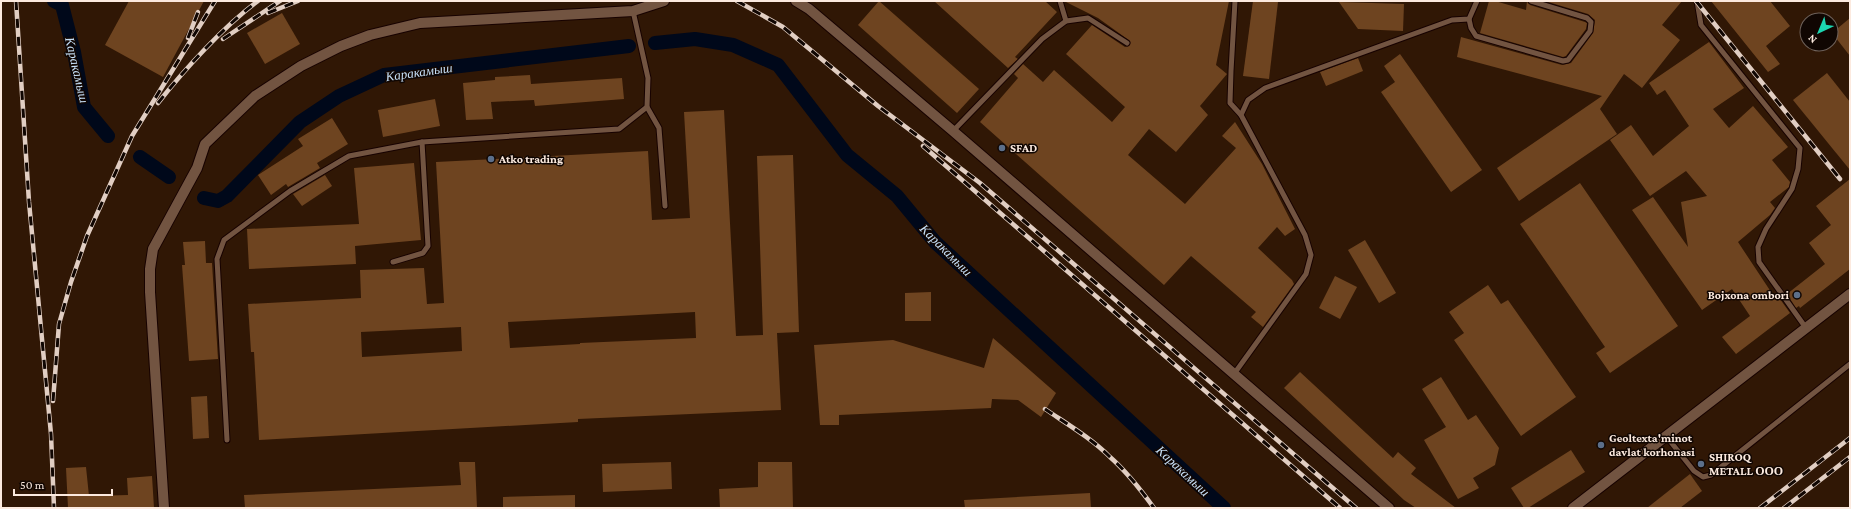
<svg xmlns="http://www.w3.org/2000/svg" width="1851" height="509" viewBox="0 0 1851 509" font-family="'Crimson Pro',serif">
<style>
.lines{fill:none;stroke-linecap:round;stroke-linejoin:round}
.canal{stroke:#00081a;stroke-width:14}
.building{fill:#6e4420;fill-rule:evenodd}
.service-casing{stroke:#170200;stroke-width:7}
.minor-casing{stroke:#170200;stroke-width:12}
.service{stroke:#725441;stroke-width:5}
.minor{stroke:#725441;stroke-width:10}
.rail-casing{stroke:#e1cec3;stroke-width:4.5}
.rail{stroke:#100602;stroke-width:3;stroke-dasharray:9;stroke-linecap:butt}
.service-dot{fill:#5c6f8a;stroke:#100602;stroke-width:1.5}
.labels{text-anchor:middle;dominant-baseline:central;stroke-width:3;stroke-linejoin:round;paint-order:stroke}
.poi-label{font-size:12px;font-weight:bold;fill:#fceadf;stroke:#100602;text-anchor:start}
.water-label{font-size:13px;font-style:italic;fill:#c8e1f9;stroke:#100602}
</style>
<rect width="100%" height="100%" fill="#301705"/>
<g class="lines">
<g class="canal">
<polyline points="54,1 62,5 74,52 84,107 108,136"/>
<polyline points="655,43 695,39 733,45 778,65 847,155 897,196 935,242 1224,508"/>
<polyline points="140,157 169,177"/>
<polyline points="204,198 218,201 227,196 300,122 339,96 384,75 629,46"/>
</g>
</g>
<g class="building">
<polygon points="129,1 204,1 163,77 105,45"/>
<polygon points="879,1 979,89 957,113 858,25"/>
<polygon points="934,1 1045,1 1057,12 1015,57 1018,59 1008,68"/>
<polygon points="1064,1 1229,1 1216,65 1227,74 1200,106 1208,115 1176,152 1149,129 1128,155 1185,204 1236,148 1222,136 1235,122 1262,164 1295,229 1285,236 1277,227 1258,248 1292,280 1294,284 1263,327 1251,317 1256,312 1191,256 1164,285 980,122 1018,78 1014,74 1023,64 1043,82 1054,70 1112,122 1125,107 1066,54 1092,25 1125,47 1130,45 1130,41 1098,18"/>
<polygon points="1253,1 1278,2 1269,79 1243,76"/>
<polygon points="1489,1 1495,1 1526,10 1527,1 1530,5 1585,22 1587,23 1586,29 1566,56 1563,57 1480,33"/>
<polygon points="1545,1 1682,1 1662,25 1680,40 1642,88 1624,74 1600,109 1617,134 1519,201 1497,168 1602,96 1457,57 1461,37 1562,65 1571,63 1593,33 1595,20 1588,14"/>
<polygon points="1711,1 1770,1 1790,26 1766,46 1780,64 1768,72"/>
<polygon points="1339,2 1404,4 1403,31 1358,29"/>
<polygon points="282,13 300,44 265,64 247,33"/>
<polygon points="1850,18 1850,56 1832,33"/>
<polygon points="1709,42 1744,88 1713,109 1729,128 1753,106 1788,147 1772,160 1790,182 1789,187 1770,202 1775,208 1770,215 1738,242 1777,301 1780,299 1790,313 1736,354 1722,337 1750,316 1732,289 1702,310 1632,210 1653,197 1688,247 1681,202 1707,196 1686,171 1650,196 1610,140 1631,125 1653,156 1689,126 1665,90 1657,95 1649,83"/>
<polygon points="1400,54 1482,170 1451,192 1381,92 1395,82 1384,66"/>
<polygon points="1358,58 1363,71 1326,86 1320,72"/>
<polygon points="1827,73 1850,102 1850,170 1793,100"/>
<polygon points="530,75 531,84 622,78 624,99 535,106 534,100 491,102 493,119 466,120 463,83 495,80 495,77"/>
<polygon points="435,99 440,126 383,137 378,110"/>
<path d="M724 110 736 336 763 335 757 156 793 155 799 332 777 333 781 410 578 419V422L259 440 254 352H251L248 304 361 298 360 270 424 268 427 304 444 303 436 162 648 151 652 220 690 218 684 112ZM695 312 696 338 580 343V344L510 348 508 322ZM461 327 462 351 362 357 361 332Z"/>
<polygon points="332,118 348,144 317,163 320,168 288,187 286,184 271,195 258,175 303,146 298,139"/>
<polygon points="414,163 421,240 355,246 356,264 249,269 247,229 359,224 354,168"/>
<polygon points="325,175 332,186 302,206 293,194"/>
<polygon points="1850,179 1850,269 1800,308 1799,306 1796,308 1787,294 1825,264 1809,243 1831,225 1816,206"/>
<polygon points="1580,183 1678,326 1610,373 1596,353 1605,347 1520,224"/>
<polygon points="1365,240 1396,293 1379,303 1348,250"/>
<polygon points="205,241 206,263 212,263 218,359 189,361 182,265 185,265 183,242"/>
<polygon points="1335,276 1357,287 1340,319 1319,308"/>
<polygon points="1488,285 1501,304 1508,300 1576,397 1521,436 1454,340 1464,333 1449,312"/>
<polygon points="931,292 931,321 905,321 905,293"/>
<polygon points="993,338 1056,393 1041,417 1018,400 992,399 991,408 839,415 839,425 820,425 814,345 893,340 984,368"/>
<polygon points="1300,372 1393,458 1398,452 1416,468 1411,474 1456,508 1416,508 1404,500 1284,388"/>
<polygon points="1441,377 1468,420 1476,415 1499,448 1495,465 1473,478 1479,488 1458,499 1424,440 1446,427 1422,389"/>
<polygon points="207,396 209,438 193,439 191,397"/>
<polygon points="1571,450 1585,472 1528,508 1524,508 1511,488"/>
<polygon points="459,462 475,462 477,508 245,508 244,495 461,485"/>
<polygon points="671,462 672,489 603,492 602,464"/>
<polygon points="758,462 792,462 793,508 720,508 719,489 758,487"/>
<polygon points="86,467 89,496 128,495 127,478 152,476 154,508 68,508 66,468"/>
<polygon points="1690,474 1702,491 1680,508 1647,508"/>
<polygon points="1090,493 1091,508 965,508 964,500"/>
<polygon points="575,495 575,508 503,508 503,497"/>
</g>
<g class="lines">
<g class="service-casing">
<g id="service">
<polyline points="1060,1 1066,21"/>
<polyline points="1235,1 1231,71 1230,103 1241,115"/>
<polyline points="1697,1 1701,25 1800,148 1798,169 1792,189 1766,229 1758,247 1759,262 1806,328"/>
<polyline points="1469,19 1471,28 1476,36 1563,61 1568,60 1590,31 1591,22 1587,18 1531,1"/>
<polyline points="647,107 659,128 665,206"/>
<polyline points="953,131 1042,39 1066,21 1088,18 1127,43"/>
<polyline points="393,262 423,253 428,246 422,142"/>
<polyline points="1234,374 1306,274 1311,255 1305,235 1241,115 1248,100 1265,88 1452,20 1469,19 1477,1"/>
<polyline points="1666,436 1694,471 1703,477 1711,475 1850,364"/>
<polyline points="227,440 217,259 224,240 290,191 349,156 422,142 619,129 647,107 648,78 633,11"/>
</g>
</g>
<g class="minor-casing">
<g id="minor">
<polyline points="796,1 809,9 953,131 1389,508"/>
<polyline points="164,508 150,292 150,269 153,249 197,168 205,144 255,96 301,66 341,46 370,35 420,23 633,11 664,1"/>
<polyline points="1573,508 1850,294"/>
</g>
</g>
<use href="#service" class="service"/>
<use href="#minor" class="minor"/>
<g class="rail-casing">
<g id="rail">
<polyline points="16,1 29,202 51,434 54,508"/>
<polyline points="737,1 783,27 878,106 980,183 1356,508"/>
<polyline points="1696,1 1840,179"/>
<polyline points="268,13 298,1"/>
<polyline points="188,38 198,12"/>
<polyline points="223,39 280,1"/>
<path d="M158 103C184 70 224 26 258 1"/>
<polyline points="923,146 1340,508"/>
<polyline points="53,401 59,324 71,282 87,236 132,136 215,1"/>
<path d="M1045 409C1067 424 1091 438 1110 457 1127 472 1141 490 1154 508"/>
<polyline points="1760,508 1850,438"/>
<polyline points="1784,508 1850,457"/>
</g>
</g>
<use href="#rail" class="rail"/>
</g>
<g class="service-dot">
<circle cx="1002" cy="148" r="4"/>
<circle cx="491" cy="159" r="4"/>
<circle cx="1797" cy="295" r="4"/>
<circle cx="1601" cy="445" r="4"/>
<circle cx="1701" cy="464" r="4"/>
</g>
<g class="labels">
<g class="poi-label">
<text x="1010" y="148">SFAD</text>
<text x="499" y="159">Atko trading</text>
<text x="1789" y="295" text-anchor="end">Bojxona ombori</text>
<text x="1609" y="438">Geoltexta'minot<tspan x="1609" dy="14">davlat korhonasi</tspan></text>
<text x="1709" y="457">SHIROQ<tspan x="1709" dy="14">METALL ООО</tspan></text>
</g>
<g class="water-label">
<text transform="translate(77 70) rotate(77)">Каракамыш</text>
<text transform="translate(419 72) rotate(-8)">Каракамыш</text>
<text transform="translate(946 250) rotate(45)">Каракамыш</text>
<text transform="translate(1183 471) rotate(43)">Каракамыш</text>
</g>
</g>
<rect width="1851" height="509" fill="none" stroke="#fceadf" stroke-width="4"/>
<g transform="translate(1819 32) rotate(224)"><circle r="19" fill="#100602" stroke="#6e615a"/>
<path d="M0-3L7 15L0 10L-7 15Z" fill="#1cd5b1"/>
<text y="-6" font-size="11" font-weight="bold" text-anchor="middle" fill="#fceadf">N</text>
</g>
<path d="M14 489v6h98v-6" fill="none" stroke="#fceadf" stroke-width="2"/>
<text x="20" y="489" font-size="12" fill="#fceadf" stroke="#100602" stroke-width="3" paint-order="stroke">50 m</text>
</svg>
